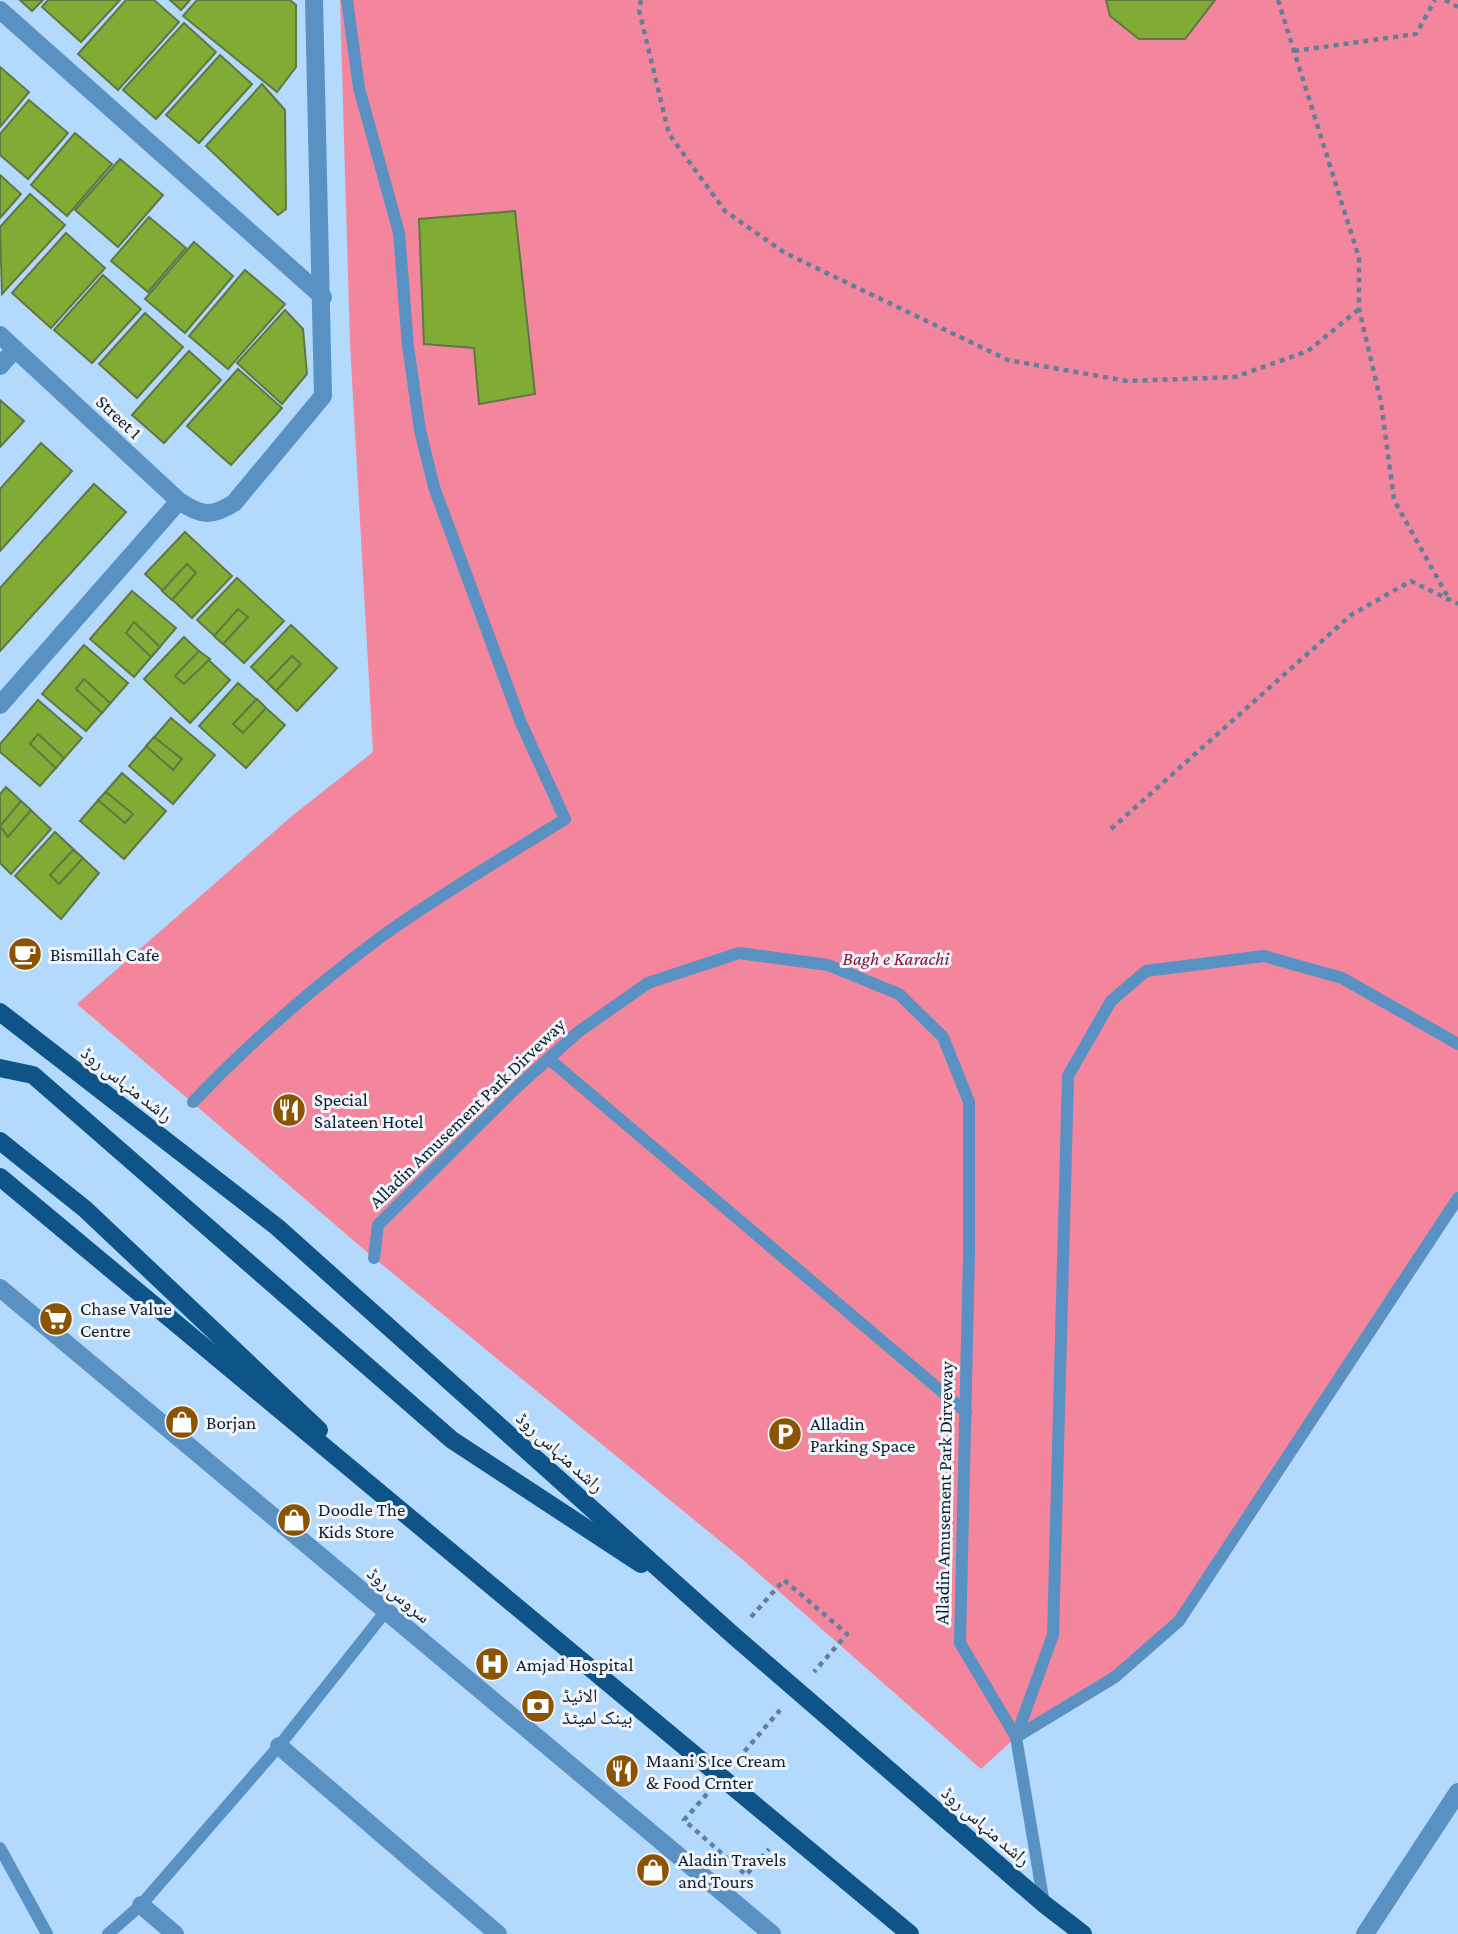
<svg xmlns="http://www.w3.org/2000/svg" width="1458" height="1934" viewBox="0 0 1458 1934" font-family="'Crimson Pro','Noto Naskh Arabic',serif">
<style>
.green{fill:#f3869d}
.building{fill:#80ac36;stroke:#607742;stroke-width:2}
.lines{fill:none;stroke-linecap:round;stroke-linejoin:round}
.path{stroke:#627f9a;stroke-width:4.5;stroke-dasharray:5 5;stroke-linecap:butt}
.lane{stroke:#5a91c3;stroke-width:12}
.street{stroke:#5a91c3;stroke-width:18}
.primary{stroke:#0e5489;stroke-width:18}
.labels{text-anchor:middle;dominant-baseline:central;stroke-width:6;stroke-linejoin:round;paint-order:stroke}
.street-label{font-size:19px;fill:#0c1e2f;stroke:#f1f5fa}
.poi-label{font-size:19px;fill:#0c1e2f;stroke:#f1f5fa;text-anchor:start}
.park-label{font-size:19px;font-style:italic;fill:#87173c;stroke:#f1f5fa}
</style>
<rect width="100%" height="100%" fill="#b3d9fd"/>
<polygon class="green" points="340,0 1458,0 1458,1198 1179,1621 1115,1677 1016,1737 981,1769 742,1559 374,1258 77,1004 292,816 373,752 350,343"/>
<g class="building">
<polygon points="20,0 43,0 32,11"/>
<polygon points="48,0 120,0 81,42 42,7"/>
<polygon points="126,0 154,0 179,22 118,90 78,54"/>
<polygon points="170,0 190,0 181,10"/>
<polygon points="197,0 290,0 296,5 296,67 277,92 183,16"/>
<polygon points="1106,0 1215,0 1185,39 1139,39 1110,16"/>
<polygon points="184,23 216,52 156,119 123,90"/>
<polygon points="220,55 252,84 199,143 166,115"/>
<polygon points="0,67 29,92 0,127"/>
<polygon points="262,84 285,110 286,209 278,215 206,146"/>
<polygon points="29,100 68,133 28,179 0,155 0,134"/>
<polygon points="75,133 112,164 67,216 31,185"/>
<polygon points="120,159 163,195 118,247 75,210"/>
<polygon points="0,175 21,194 0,218"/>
<polygon points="30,194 65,225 2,294 0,227"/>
<polygon points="515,211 535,394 479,404 474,348 424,344 419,219"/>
<polygon points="149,217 186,248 148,292 111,261"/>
<polygon points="66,233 105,268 51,328 12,293"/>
<polygon points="194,242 233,276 185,333 145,299"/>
<polygon points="245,270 285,304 228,369 189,336"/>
<polygon points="103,275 141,309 92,363 54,330"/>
<polygon points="285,310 303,329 307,374 282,404 237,363"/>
<polygon points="145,313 183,347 137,398 99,364"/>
<polygon points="189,351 221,380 164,443 132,415"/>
<polygon points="238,369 282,408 231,465 187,426"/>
<polygon points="0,400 24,421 0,447"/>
<polygon points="41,443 72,471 0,551 0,489"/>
<polygon points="94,484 126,512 0,651 0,588"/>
<polygon points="185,532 232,576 192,618 145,574"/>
<polygon points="187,564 196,573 172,600 162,591"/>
<polygon points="237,578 284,621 244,663 197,620"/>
<polygon points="132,591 176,628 134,677 90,639"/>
<polygon points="238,609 248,617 223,644 214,636"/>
<polygon points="134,622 160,647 151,657 126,633"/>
<polygon points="291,625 337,668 297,711 251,667"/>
<polygon points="184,637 230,680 190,723 144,679"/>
<polygon points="84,645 128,683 86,731 42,694"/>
<polygon points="199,651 210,659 184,684 175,676"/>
<polygon points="292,656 301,664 276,691 267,682"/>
<polygon points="84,679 110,703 102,713 76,689"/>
<polygon points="238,683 285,725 246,768 199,726"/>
<polygon points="257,699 266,708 243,733 233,724"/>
<polygon points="38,700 82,738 40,786 0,752 0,744"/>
<polygon points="171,718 215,755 173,804 129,766"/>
<polygon points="38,734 64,758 56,768 30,744"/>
<polygon points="154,737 182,759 173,770 146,746"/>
<polygon points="122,773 166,811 124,859 80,821"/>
<polygon points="6,787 51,829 11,874 0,863 0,794"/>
<polygon points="106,792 133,814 125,823 98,800"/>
<polygon points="21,801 31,810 8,837 0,826"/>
<polygon points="55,832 99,873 61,919 15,876"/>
<polygon points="73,850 83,858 59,884 50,875"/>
</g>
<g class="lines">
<g class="path">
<polyline points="641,0 639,10 669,134 725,211 785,253 1008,360 1127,381 1235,377 1308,351 1359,309"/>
<polyline points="1278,0 1359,258 1359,309 1381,402 1394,500 1449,599"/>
<polyline points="1445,0 1458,7"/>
<polyline points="1294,51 1416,34 1435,0"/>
<polyline points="1111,829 1351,615 1411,581 1458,604"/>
<polyline points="751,1617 784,1580 847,1634 814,1672"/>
<polyline points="738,1759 780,1710"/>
<polyline points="707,1794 684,1820 746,1875 769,1849"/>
</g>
<g class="lane">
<polyline points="549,1059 966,1412"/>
<path d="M193 1102C252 1040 316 985 385 934 442 893 505 857 565 819L521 723 434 487 420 430 408 346 399 233 359 88 347 0"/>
<polyline points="374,1258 378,1225 515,1089 578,1032 648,983 739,953 828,965 899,994 943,1037 969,1102 969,1254 960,1643 1016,1737"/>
<polyline points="1016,1737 1053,1635 1068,1076 1111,1001 1146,971 1264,956 1342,978 1458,1044"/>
<polyline points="0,1848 47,1934"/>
<polyline points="1044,1904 1016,1737 1115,1677 1179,1621 1458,1198"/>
<polyline points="108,1934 141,1905 279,1746 386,1611"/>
</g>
<g class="street">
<polyline points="0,10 323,297"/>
<path d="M0 335 179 501C201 516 212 517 234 503L323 396 314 0"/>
<polyline points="0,366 15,349"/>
<polyline points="0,705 179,501"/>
<polyline points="0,1288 772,1934"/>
<polyline points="279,1746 498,1934"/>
<polyline points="141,1905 175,1934"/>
<polyline points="1365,1934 1458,1792"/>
</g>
<g class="primary">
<polyline points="0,1012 277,1227 734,1636 1044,1904 1083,1934"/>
<polyline points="0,1068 33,1075 452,1440 641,1564"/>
<polyline points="0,1141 85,1209 319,1430"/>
<polyline points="0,1177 910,1934"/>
</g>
</g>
<defs>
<g id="cafe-disc" transform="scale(1.75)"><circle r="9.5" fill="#8a5403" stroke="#f1f5fa"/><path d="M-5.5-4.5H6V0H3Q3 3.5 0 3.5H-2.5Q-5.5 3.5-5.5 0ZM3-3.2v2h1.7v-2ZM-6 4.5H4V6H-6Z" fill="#fff"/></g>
<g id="restaurant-disc" transform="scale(1.75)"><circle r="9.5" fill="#8a5403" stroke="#f1f5fa"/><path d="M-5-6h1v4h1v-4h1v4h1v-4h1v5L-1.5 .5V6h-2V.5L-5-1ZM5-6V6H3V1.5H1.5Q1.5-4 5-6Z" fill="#fff"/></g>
<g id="supermarket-disc" transform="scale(1.75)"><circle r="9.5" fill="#8a5403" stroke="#f1f5fa"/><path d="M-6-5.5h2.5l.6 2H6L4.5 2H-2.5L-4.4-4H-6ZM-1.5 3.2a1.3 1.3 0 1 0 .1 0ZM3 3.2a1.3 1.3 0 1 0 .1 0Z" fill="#fff"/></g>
<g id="shop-disc" transform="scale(1.75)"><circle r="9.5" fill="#8a5403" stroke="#f1f5fa"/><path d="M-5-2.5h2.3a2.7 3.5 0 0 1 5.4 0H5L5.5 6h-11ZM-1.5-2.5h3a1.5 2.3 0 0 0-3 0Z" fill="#fff"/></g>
<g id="parking-disc" transform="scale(1.75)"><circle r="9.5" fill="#8a5403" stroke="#f1f5fa"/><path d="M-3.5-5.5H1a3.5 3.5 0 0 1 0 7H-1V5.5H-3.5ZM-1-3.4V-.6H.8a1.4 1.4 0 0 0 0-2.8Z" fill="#fff"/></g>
<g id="hospital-disc" transform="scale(1.75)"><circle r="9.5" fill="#8a5403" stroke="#f1f5fa"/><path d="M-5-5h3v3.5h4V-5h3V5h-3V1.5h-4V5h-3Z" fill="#fff"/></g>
<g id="bank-disc" transform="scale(1.75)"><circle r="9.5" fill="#8a5403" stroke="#f1f5fa"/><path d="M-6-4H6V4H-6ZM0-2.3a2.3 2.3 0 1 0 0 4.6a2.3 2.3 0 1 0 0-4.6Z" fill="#fff"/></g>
</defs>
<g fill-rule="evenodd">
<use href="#cafe-disc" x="25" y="954"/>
<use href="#restaurant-disc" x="289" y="1110"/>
<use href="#supermarket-disc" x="56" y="1319"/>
<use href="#shop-disc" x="182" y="1422"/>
<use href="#parking-disc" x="785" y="1434"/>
<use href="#shop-disc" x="294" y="1520"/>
<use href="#hospital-disc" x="492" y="1664"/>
<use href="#bank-disc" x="538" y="1706"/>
<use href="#restaurant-disc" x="622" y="1771"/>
<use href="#shop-disc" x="653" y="1870"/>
</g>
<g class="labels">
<g class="street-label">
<text transform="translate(119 417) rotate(43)">Street 1</text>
<text transform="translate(127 1084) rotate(38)">راشد منہاس روڈ</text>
<text transform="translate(467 1113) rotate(-44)">Alladin Amusement Park Dirveway</text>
<text transform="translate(560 1452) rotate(42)">راشد منہاس روڈ</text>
<text transform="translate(944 1493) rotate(-89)">Alladin Amusement Park Dirveway</text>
<text transform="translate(399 1595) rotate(40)">سروس روڈ</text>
<text transform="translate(986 1826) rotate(41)">راشد منہاس روڈ</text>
</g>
<g class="poi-label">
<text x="50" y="954">Bismillah Cafe</text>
<text x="314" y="1099">Special<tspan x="314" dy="22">Salateen Hotel</tspan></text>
<text x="80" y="1308">Chase Value<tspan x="80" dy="22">Centre</tspan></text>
<text x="206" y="1422">Borjan</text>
<text x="810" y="1423">Alladin<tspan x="810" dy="22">Parking Space</tspan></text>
<text x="318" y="1509">Doodle The<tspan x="318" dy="22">Kids Store</tspan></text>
<text x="516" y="1664">Amjad Hospital</text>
<text x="562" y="1695">الائیڈ<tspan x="562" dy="22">بینک لمیٹڈ</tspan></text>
<text x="646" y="1760">Maani S Ice Cream<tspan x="646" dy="22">&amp; Food Crnter</tspan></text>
<text x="678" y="1859">Aladin Travels<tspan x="678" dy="22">and Tours</tspan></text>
</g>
<g class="park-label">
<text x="896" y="958">Bagh e Karachi</text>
</g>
</g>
</svg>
